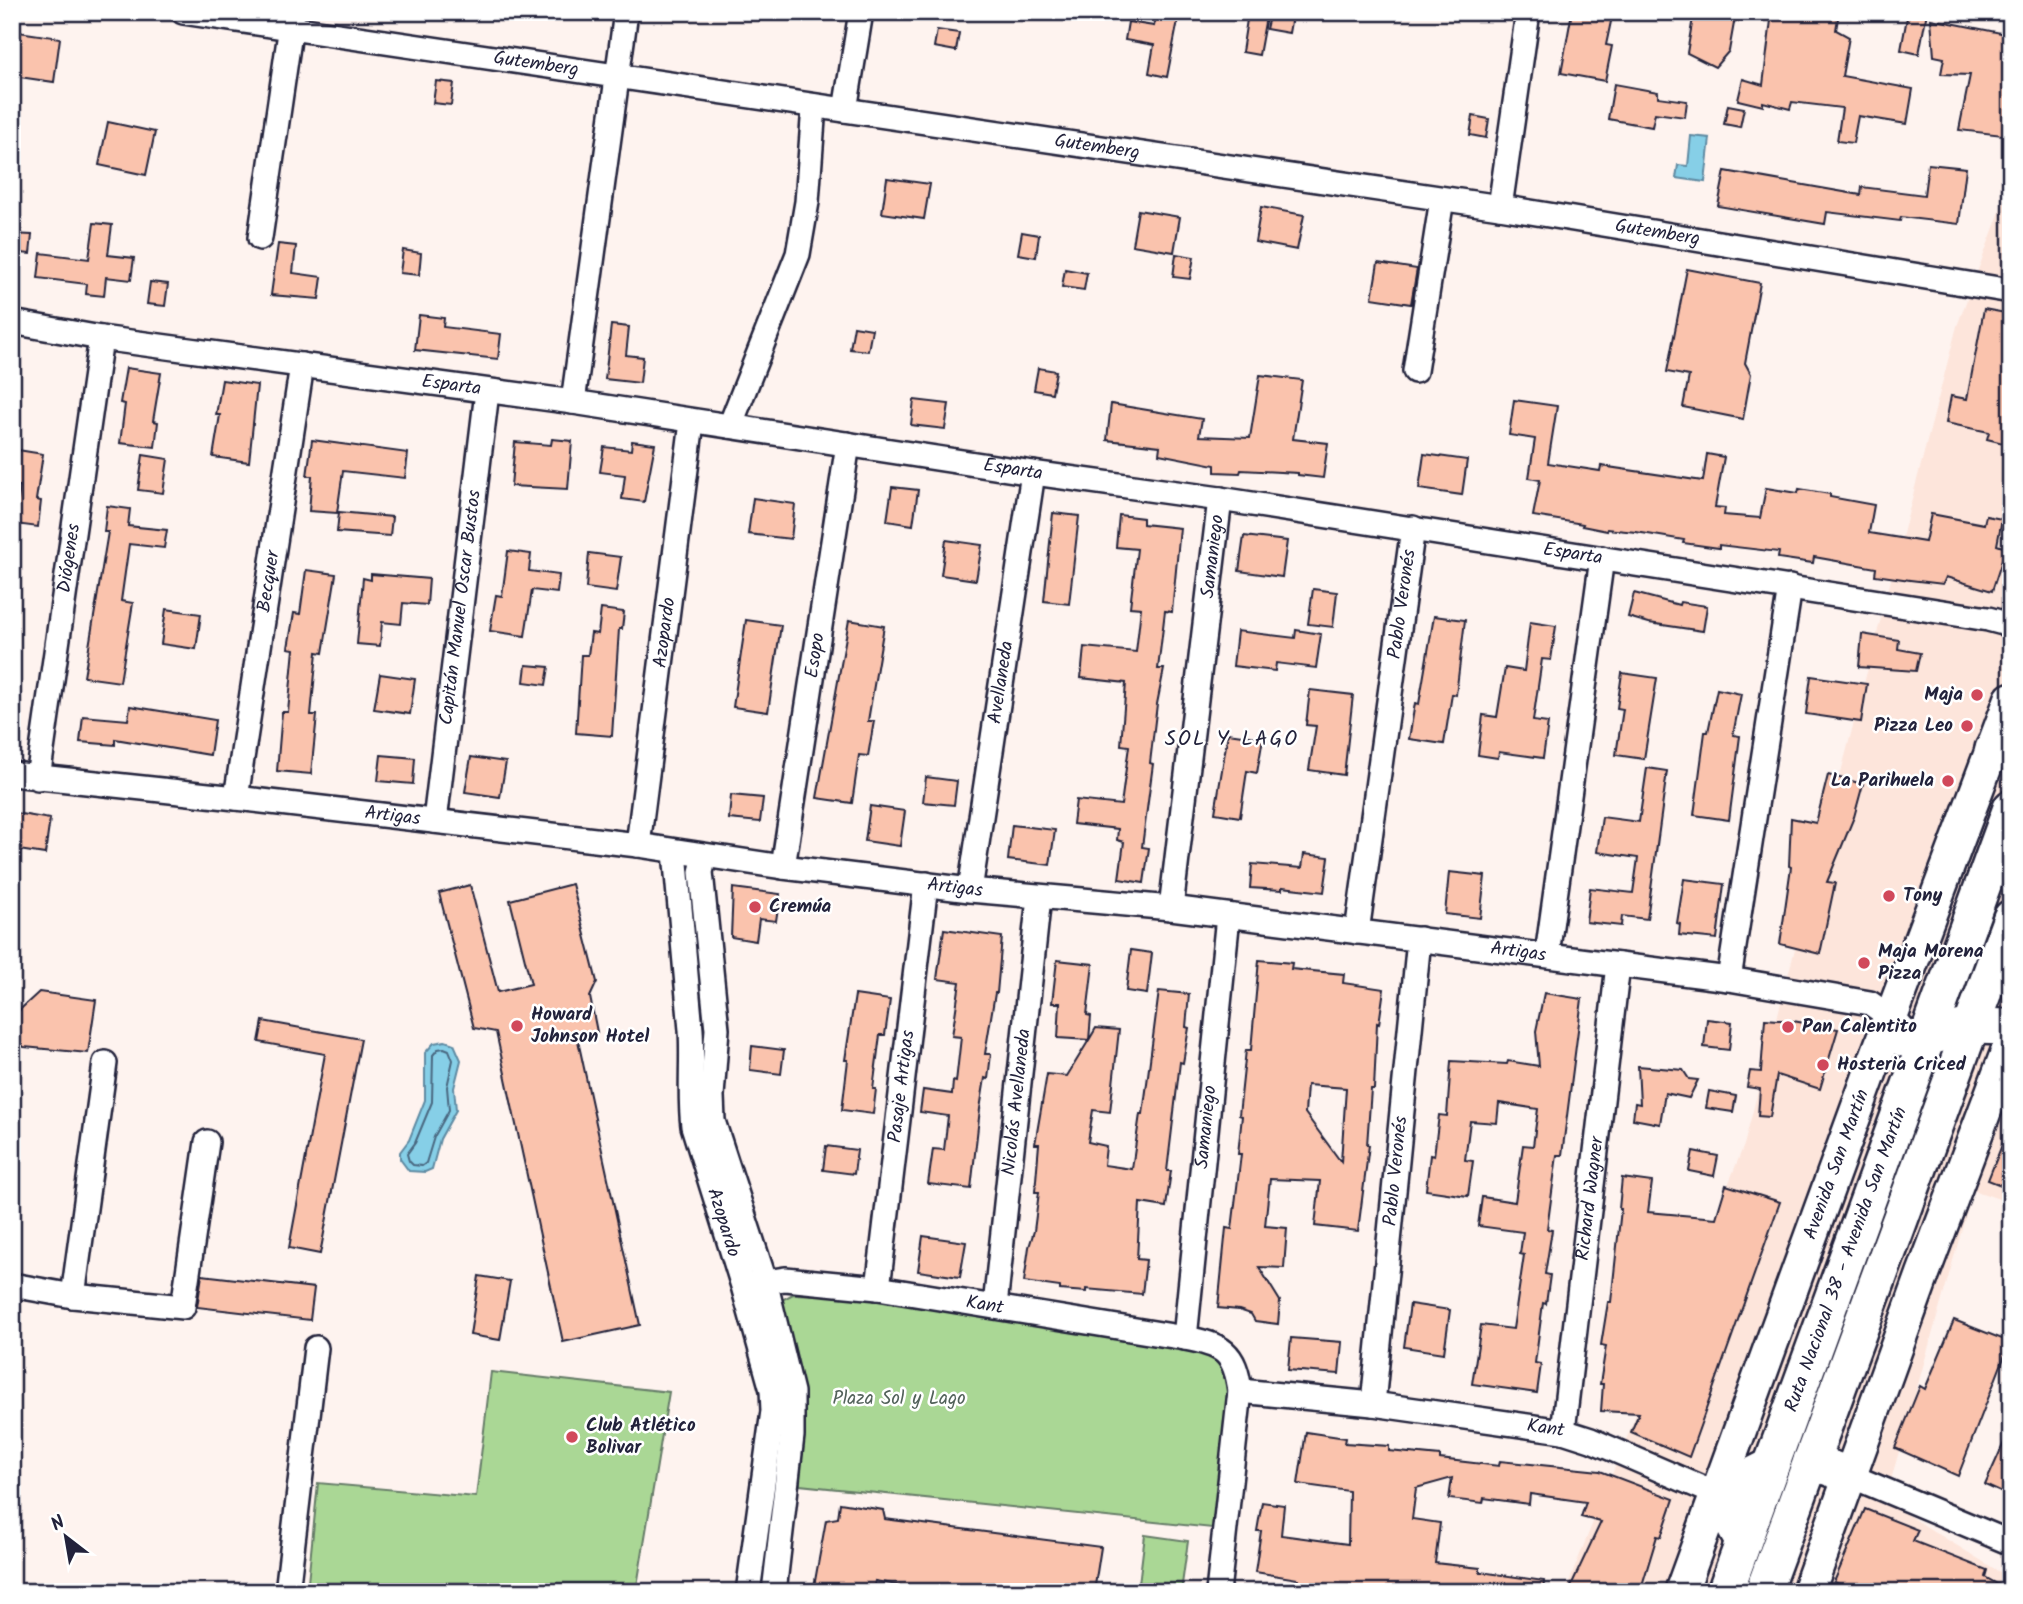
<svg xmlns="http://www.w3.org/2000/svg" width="2023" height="1604" viewBox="0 0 2023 1604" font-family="Kalam,sans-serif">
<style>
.built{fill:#fde5db}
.green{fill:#aad795;stroke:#667c68;stroke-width:2}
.water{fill:#86cfe7;stroke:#5e8aa2;stroke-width:2}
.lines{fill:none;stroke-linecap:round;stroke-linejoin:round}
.shore{stroke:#4a6780;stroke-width:2}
.building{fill:#fac3ad;stroke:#22223b;stroke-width:2;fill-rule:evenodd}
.street-casing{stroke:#22223b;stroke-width:28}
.secondary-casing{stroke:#22223b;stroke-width:37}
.primary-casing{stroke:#22223b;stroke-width:40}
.street{stroke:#fff;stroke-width:23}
.secondary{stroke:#fff;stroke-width:32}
.primary{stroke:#fff;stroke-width:35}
.poi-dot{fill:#d1495b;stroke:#fff;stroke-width:2.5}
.labels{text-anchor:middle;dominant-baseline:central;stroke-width:5;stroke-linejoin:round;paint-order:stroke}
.street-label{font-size:19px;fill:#22223b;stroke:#fff}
.poi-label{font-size:19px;font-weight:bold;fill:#22223b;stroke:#fff;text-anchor:start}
.park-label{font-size:19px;fill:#52615a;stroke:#fff}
.neighbourhood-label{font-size:21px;letter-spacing:2px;fill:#22223b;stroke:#fff}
</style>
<rect width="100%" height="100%" fill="#fef3ef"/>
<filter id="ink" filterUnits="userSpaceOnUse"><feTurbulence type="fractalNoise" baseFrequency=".0143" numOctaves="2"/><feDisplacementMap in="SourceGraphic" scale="14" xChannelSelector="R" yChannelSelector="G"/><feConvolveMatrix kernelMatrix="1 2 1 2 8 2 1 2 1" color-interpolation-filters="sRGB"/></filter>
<g filter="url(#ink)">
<polygon class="built" points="2011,182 2011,1203 1973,1190 1885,1501 2011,1579 2011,1592 1565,1592 1744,1145 1957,326"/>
<g class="green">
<polygon points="793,1294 872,1297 1213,1354 1221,1359 1232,1386 1212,1528 800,1485 801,1401 780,1301"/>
<polygon points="491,1372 669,1392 636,1592 307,1592 318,1483 476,1497"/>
<polygon points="1145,1535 1188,1541 1181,1592 1138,1592"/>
</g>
<g class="water">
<polygon points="1691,136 1710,138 1705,182 1676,178 1678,165 1688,166"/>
<polygon points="445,1041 454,1044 461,1060 454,1088 456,1110 440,1139 432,1169 425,1172 409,1171 400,1159 400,1152 409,1140 425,1100 425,1053 434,1043"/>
</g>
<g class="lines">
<polygon class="shore" points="444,1048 449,1050 453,1060 447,1087 449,1110 434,1137 426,1163 422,1166 413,1165 409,1161 407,1154 415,1143 432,1102 433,1055 438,1049"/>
</g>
<g class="building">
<polygon points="1157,12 1179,15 1167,77 1149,73 1154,45 1125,40 1128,22 1154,26"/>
<polygon points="1270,12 1292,16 1289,33 1266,29"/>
<polygon points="1572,12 1613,12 1606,45 1612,46 1605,81 1561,73"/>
<polygon points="1694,12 1736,12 1729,51 1715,67 1687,53"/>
<polygon points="1772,12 1839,12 1836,30 1849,37 1842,76 1913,89 1907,124 1858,116 1853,143 1837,141 1842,108 1792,102 1790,109 1763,102 1763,106 1738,100 1743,79 1763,85"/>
<polygon points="1908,12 1927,12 1919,54 1901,50"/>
<polygon points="1248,13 1266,17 1259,55 1242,52"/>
<polygon points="1931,19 2011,35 2011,136 1959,130 1970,75 1941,74 1944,58 1934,56"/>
<polygon points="937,30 959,33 956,51 934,47"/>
<polygon points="12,31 60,38 54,82 12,76"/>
<polygon points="436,81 454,83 451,105 433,103"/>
<polygon points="1614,84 1658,92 1658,97 1687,101 1685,117 1655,113 1652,127 1608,119"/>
<polygon points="1728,105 1744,108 1740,127 1724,124"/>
<polygon points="1473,116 1489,119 1486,138 1470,135"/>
<polygon points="108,122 155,132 146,175 99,165"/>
<polygon points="1928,164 1966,168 1959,224 1901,217 1900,221 1827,212 1825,224 1718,206 1725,171 1861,195 1862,187 1924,195"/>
<polygon points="887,178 930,184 924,219 882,213"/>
<polygon points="1261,207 1304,215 1297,250 1255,242"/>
<polygon points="1138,210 1180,217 1174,252 1132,245"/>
<polygon points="94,223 112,225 108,255 134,258 131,280 106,277 104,296 86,294 87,284 38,278 41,253 89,259"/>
<polygon points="1022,232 1039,235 1036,257 1018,254"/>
<polygon points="12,234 32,235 30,254 12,252"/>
<polygon points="278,244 296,246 293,273 322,277 319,299 271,295"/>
<polygon points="403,250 421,253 419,275 400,273"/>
<polygon points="1176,254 1194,257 1190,279 1173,277"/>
<polygon points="1378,263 1417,269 1411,304 1372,298"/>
<polygon points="1065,269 1087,273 1084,290 1062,287"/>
<polygon points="1687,269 1760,283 1745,363 1751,374 1743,419 1683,407 1689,376 1667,372"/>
<polygon points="150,282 168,284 165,306 147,304"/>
<polygon points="1984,309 2011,314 2011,445 1987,439 1989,432 1946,423 1951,396 1967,399"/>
<polygon points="419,315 444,318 443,327 501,334 498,359 415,350"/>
<polygon points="611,325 629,327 626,355 643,357 640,383 605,379"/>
<polygon points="854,326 872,329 868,351 850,349"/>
<polygon points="126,368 161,373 153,421 158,422 155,447 120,443 125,404 120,403"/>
<polygon points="1038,368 1056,371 1052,393 1034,390"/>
<polygon points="1260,375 1302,380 1293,439 1328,443 1323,478 1298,475 1298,473 1241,470 1240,473 1215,472 1215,465 1159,454 1160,446 1107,440 1111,404 1202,419 1199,436 1250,438"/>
<polygon points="222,380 257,385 249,462 213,457 220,415 216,415"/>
<polygon points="914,400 949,404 945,429 911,425"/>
<polygon points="1514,400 1557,406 1548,463 1600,471 1601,466 1703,481 1707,454 1724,457 1715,507 1725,508 1724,515 1760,518 1766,488 1798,493 1799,489 1830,494 1830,497 1874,505 1869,533 1925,542 1931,514 1984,524 1986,516 2002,519 1997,545 2006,548 1992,591 1946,577 1943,584 1910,580 1875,575 1876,568 1814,557 1813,563 1778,558 1779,552 1719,545 1719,548 1683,543 1684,540 1636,532 1607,529 1607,531 1582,526 1583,524 1533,516 1540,480 1529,478 1535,439 1509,435"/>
<polygon points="552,439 572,441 568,489 511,486 515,442 551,445"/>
<polygon points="312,440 408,453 405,478 343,471 337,513 309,511 312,476 307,476"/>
<polygon points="632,441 655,444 644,502 622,499 625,475 600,472 604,447 631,450"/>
<polygon points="18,450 43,454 36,500 41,501 38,527 15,524 20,486 13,485"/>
<polygon points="1424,454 1467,460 1462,495 1419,489"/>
<polygon points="143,455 168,459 163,493 138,490"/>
<polygon points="892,487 918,490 913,525 887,521"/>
<polygon points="753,498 795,504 791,539 748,534"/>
<polygon points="107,506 130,509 128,526 167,530 164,548 129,544 121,601 133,603 120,682 84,677 108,532 104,532"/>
<polygon points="339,512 392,517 390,536 337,532"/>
<polygon points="1053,513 1079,516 1069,604 1044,601"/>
<polygon points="1119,515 1143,518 1143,524 1180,528 1172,612 1165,611 1158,669 1164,669 1157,704 1150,763 1153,764 1142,847 1149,848 1144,883 1119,879 1124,842 1117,840 1118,829 1073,824 1076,800 1121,805 1129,746 1121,745 1126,683 1081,678 1084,647 1136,652 1141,608 1130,607 1137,549 1116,547"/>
<polygon points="1244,536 1287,541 1282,577 1239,571"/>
<polygon points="946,540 982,545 976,580 941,575"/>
<polygon points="508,551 531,554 529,571 559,575 557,593 532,590 525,636 490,631 496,595 502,596"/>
<polygon points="589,553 621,557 616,592 586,588"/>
<polygon points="306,570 336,574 323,653 317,652 311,715 317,715 311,774 277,771 282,712 288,712 294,649 288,648 294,613 300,614"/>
<polygon points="371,574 429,579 427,605 403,603 401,624 382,622 380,646 357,644 363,578 371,580"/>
<polygon points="1313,589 1337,592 1333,627 1308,624"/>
<polygon points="1634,593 1679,605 1680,602 1707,606 1703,631 1649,623 1628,617"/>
<polygon points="166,609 201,614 196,649 161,644"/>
<polygon points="601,609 624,612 622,629 619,629 612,736 576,733 581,655 588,655 591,633 598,634"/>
<polygon points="1434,616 1465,620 1456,695 1452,694 1444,744 1409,739 1415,703 1419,704"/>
<polygon points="746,620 781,625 768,712 733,707"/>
<polygon points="849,620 884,626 868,721 874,721 868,756 859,755 852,803 817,798"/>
<polygon points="1530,622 1556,626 1551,660 1542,659 1533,721 1548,723 1543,758 1499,752 1498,758 1478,755 1483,715 1497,717 1505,668 1524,671"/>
<polygon points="1296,630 1321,634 1316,668 1276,663 1275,671 1233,666 1237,631 1295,638"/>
<polygon points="1862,634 1899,640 1898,649 1920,653 1916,671 1859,667"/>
<polygon points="526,665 549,667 546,685 524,682"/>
<polygon points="1622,673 1657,678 1644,759 1616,755 1623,709 1617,708"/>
<polygon points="380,674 415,679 410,714 374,709"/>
<polygon points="1811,676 1867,684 1861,722 1806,714"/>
<polygon points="1717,689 1741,694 1733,735 1740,736 1729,820 1694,815 1705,732 1708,732"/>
<polygon points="1310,690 1353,695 1344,775 1309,770 1316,726 1306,725"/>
<polygon points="130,706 215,720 210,755 115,739 115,745 80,742 83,716 128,720"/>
<polygon points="1228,733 1263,738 1257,773 1247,771 1240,817 1215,813"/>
<polygon points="381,755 415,758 413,784 378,781"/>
<polygon points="471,757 506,762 500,797 465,792"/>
<polygon points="1647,768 1667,771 1647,919 1622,916 1621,926 1586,922 1590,888 1633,893 1638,858 1597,852 1602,817 1639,822"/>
<polygon points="1828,775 1863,784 1854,817 1827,882 1835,883 1820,954 1780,944 1791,867 1789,866 1791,818 1816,823"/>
<polygon points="926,777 957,781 954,805 923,802"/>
<polygon points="731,795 763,798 760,822 729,819"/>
<polygon points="870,806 905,811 900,846 865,841"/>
<polygon points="15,813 50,819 45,854 12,849"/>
<polygon points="1012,825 1055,830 1050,865 1008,860"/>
<polygon points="1304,854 1329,857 1324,892 1282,887 1282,890 1250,888 1252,864 1302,868"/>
<polygon points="1449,872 1485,876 1480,918 1445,914"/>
<polygon points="1684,879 1724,884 1717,939 1679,935 1680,924 1677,923"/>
<polygon points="572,884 597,982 590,997 597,1032 577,1036 640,1325 563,1342 496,1032 474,1028 439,893 470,885 498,992 531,984 510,900"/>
<polygon points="733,888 780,894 776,921 759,919 756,941 731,937"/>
<polygon points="944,929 1002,937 997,993 995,993 985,1054 991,1054 988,1079 985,1078 980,1109 971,1189 928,1184 933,1149 944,1150 948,1116 920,1112 923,1090 952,1094 953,1081 956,1082 961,1037 952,1036 960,982 937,979"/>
<polygon points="1131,950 1152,953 1147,994 1126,991"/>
<polygon points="1057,960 1093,964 1087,1015 1091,1016 1089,1040 1096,1028 1119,1030 1110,1112 1093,1110 1088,1142 1106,1146 1104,1165 1132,1169 1140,1114 1143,1114 1159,991 1189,994 1186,1027 1189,1028 1183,1063 1180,1062 1167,1171 1171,1171 1166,1207 1140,1203 1137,1259 1146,1260 1142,1294 1086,1289 1086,1292 1060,1290 1060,1287 1024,1282 1029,1247 1034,1231 1039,1192 1035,1192 1039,1144 1035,1144 1047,1074 1067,1076 1089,1040 1058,1038 1060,1003 1052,1003"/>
<path d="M1259 960 1292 963 1291 969 1344 974 1343 983 1384 989 1379 1024 1377 1023 1374 1089H1371L1367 1145H1369L1358 1231 1315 1226 1320 1181 1270 1179 1265 1226 1287 1228 1284 1268 1259 1267 1280 1301 1278 1324 1255 1321 1251 1314 1239 1310 1218 1308 1226 1228 1232 1229 1241 1154H1238L1242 1116 1239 1115 1246 1050H1251ZM1307 1085 1346 1088 1341 1162 1305 1113Z"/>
<polygon points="39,992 96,1000 88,1053 24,1047 13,1038 12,1017"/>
<polygon points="1544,993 1582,999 1562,1155 1557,1155 1547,1229 1552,1230 1545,1274 1550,1275 1546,1304 1543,1303 1535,1363 1541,1364 1537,1393 1472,1384 1481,1325 1513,1329 1524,1255 1520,1254 1523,1232 1478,1226 1482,1197 1515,1202 1523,1145 1533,1146 1538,1109 1499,1103 1497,1123 1470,1121 1465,1160 1473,1161 1468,1196 1426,1190 1430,1155 1434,1156 1439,1115 1447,1116 1451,1061 1507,1064 1508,1061 1539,1066 1536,1031"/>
<polygon points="855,995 890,1000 885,1035 880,1035 873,1089 876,1089 873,1114 842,1110 848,1060 845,1060"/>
<polygon points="1707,1019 1732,1022 1729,1050 1704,1047"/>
<polygon points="1765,1019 1793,1021 1838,1029 1820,1089 1777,1075 1770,1117 1758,1116 1760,1089 1747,1087 1750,1071 1761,1072"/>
<polygon points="263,1021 361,1039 320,1254 289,1248 325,1054 259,1042"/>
<polygon points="752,1046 784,1050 781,1074 750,1070"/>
<polygon points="1638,1066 1683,1070 1689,1079 1698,1080 1689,1098 1665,1093 1660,1124 1633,1119 1635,1103 1640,1104"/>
<polygon points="1709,1091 1736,1096 1733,1112 1706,1108"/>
<polygon points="2010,1125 2011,1126 2011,1189 1988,1180"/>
<polygon points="826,1146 857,1150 854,1174 823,1170"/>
<polygon points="1693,1151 1718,1156 1714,1176 1689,1171"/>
<polygon points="1622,1178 1652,1182 1648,1212 1716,1218 1726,1185 1780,1202 1689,1457 1631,1432 1639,1413 1601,1411 1603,1384 1600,1384 1606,1346 1601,1345 1608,1302 1611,1302 1621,1209 1619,1209"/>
<polygon points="923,1236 966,1242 960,1277 918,1271"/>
<polygon points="202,1275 314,1288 310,1320 197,1307"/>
<polygon points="479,1276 510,1281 500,1340 470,1335"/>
<polygon points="1410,1304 1450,1310 1444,1353 1404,1347"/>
<polygon points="1954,1320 2010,1342 1958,1476 1895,1448 1920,1386 1925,1389"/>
<polygon points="1291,1338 1342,1342 1339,1374 1288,1370"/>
<polygon points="2011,1427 2011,1497 1985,1485"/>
<polygon points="1306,1432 1346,1438 1345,1443 1389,1446 1389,1451 1440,1456 1440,1459 1499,1466 1500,1461 1600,1471 1674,1499 1661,1537 1657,1536 1640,1592 1568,1592 1601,1522 1581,1517 1586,1502 1530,1494 1529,1504 1484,1498 1483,1503 1449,1499 1452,1478 1416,1488 1412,1519 1440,1523 1435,1563 1480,1568 1480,1572 1544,1581 1543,1592 1365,1592 1298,1585 1298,1579 1255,1572 1261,1531 1257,1531 1262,1502 1284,1505 1281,1535 1348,1544 1349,1491 1298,1484"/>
<polygon points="840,1503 883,1510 885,1519 1101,1547 1094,1592 1073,1592 1027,1586 1024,1592 1007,1592 970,1586 962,1592 935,1592 875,1581 873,1592 813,1592 826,1520 838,1518"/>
<polygon points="1865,1509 1918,1530 1913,1541 1987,1570 1985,1577 2011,1592 1902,1592 1882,1584 1879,1592 1857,1592 1834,1582"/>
</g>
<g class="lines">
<g class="street-casing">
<g id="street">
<path id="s1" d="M183 12 1500 207 2011 291"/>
<polyline points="845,110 861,12"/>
<polyline points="1500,207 1528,12"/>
<polyline points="260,238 293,12"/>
<path id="s2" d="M12 322 101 338 573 402 1033 473 1220 499 1988 619 2011 625"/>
<polyline points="1415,371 1442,199"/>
<polyline points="573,402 626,12"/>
<polyline points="730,426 798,254 807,202 814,106"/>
<path id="s3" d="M12 774 236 798 638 845 783 867 970 890 1171 908 1729 979 1870 1003 1880 1010 1889 1022"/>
<path id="s4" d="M38 778 101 338"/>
<path id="s5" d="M236 798 302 365"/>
<path id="s6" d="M435 821 487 392"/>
<path id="s7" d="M638 845 692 422"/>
<path id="s8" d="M675 852 691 1030C693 1063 689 1094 693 1126L743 1286 772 1390 773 1411 748 1592"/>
<polyline points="705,856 701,872 717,1029 712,1096 713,1121 765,1281 792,1392 792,1436 774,1592"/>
<path id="s9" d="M783 867 848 444"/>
<path id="s10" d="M970 890 1033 473"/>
<path id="s11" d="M1171 908 1220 499"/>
<path id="s12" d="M1357 932 1413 528"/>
<polyline points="1547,955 1602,558"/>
<polyline points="1729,979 1790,587"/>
<path id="s13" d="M753 1284 785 1279 878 1288 1185 1338C1222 1345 1235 1351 1240 1391L1218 1592"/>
<polyline points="12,1285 73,1296 183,1307 207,1142"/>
<path id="s14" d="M878 1288 926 884"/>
<polyline points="73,1296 105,1063"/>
<path id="s15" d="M995 1306 1039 897"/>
<path id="s16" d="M1185 1338 1228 916"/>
<path id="s17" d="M1240 1391 1373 1404 1563 1431 1591 1440 1716 1494"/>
<path id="s18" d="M1373 1404 1419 939"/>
<path id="s19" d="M1563 1431 1618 965"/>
<polyline points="1851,1476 2011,1543"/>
<polyline points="287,1592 316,1348"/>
</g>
</g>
<g class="secondary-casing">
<g id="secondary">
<path id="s20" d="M1681 1592 1872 1068 2011 699"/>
<polyline points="1808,1592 1923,1274 2011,1042"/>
</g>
</g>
<g class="primary-casing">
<g id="primary">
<polyline points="1993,749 2011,735"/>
<polyline points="1889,1022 1904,1039 1926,1038 1970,1026 2011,1027"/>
<polyline points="1811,1461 1851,1476"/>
<polyline points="1743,1542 1716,1494 1771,1466"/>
<path id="s21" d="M1725 1592 2011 808"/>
<polyline points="1763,1592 2011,918"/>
</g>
</g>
<use href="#street" class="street"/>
<use href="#secondary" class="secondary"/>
<use href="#primary" class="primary"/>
</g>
</g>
<g class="poi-dot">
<circle cx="1977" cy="695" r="7"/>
<circle cx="1967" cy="726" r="7"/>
<circle cx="1948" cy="781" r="7"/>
<circle cx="1889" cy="896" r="7"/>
<circle cx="755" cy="907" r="7"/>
<circle cx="1864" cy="963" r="7"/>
<circle cx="517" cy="1026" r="7"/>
<circle cx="1788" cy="1027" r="7"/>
<circle cx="1823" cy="1065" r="7"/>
<circle cx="572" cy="1437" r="7"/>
</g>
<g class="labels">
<g class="street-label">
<text stroke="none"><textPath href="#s1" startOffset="357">Gutemberg</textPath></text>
<text stroke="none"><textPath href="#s1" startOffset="924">Gutemberg</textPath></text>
<text stroke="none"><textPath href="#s1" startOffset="1491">Gutemberg</textPath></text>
<text stroke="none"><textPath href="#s2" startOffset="444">Esparta</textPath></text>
<text stroke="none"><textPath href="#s2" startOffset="1012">Esparta</textPath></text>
<text stroke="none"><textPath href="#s2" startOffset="1578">Esparta</textPath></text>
<text stroke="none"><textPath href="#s11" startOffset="354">Samaniego</textPath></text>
<text stroke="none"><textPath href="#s4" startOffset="222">Diógenes</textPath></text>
<text stroke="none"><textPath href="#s5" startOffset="219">Becquer</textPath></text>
<text stroke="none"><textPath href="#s12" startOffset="331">Pablo Veronés</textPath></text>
<text stroke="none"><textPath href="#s6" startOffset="215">Capitán Manuel Oscar Bustos</textPath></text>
<text stroke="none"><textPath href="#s7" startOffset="214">Azopardo</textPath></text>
<text stroke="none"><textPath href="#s9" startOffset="214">Esopo</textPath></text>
<text stroke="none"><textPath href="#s10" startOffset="210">Avellaneda</textPath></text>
<text stroke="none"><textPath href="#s3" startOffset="383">Artigas</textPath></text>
<text stroke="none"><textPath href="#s3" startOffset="950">Artigas</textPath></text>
<text stroke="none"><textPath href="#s3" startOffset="1517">Artigas</textPath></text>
<text stroke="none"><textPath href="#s14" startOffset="203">Pasaje Artigas</textPath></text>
<text stroke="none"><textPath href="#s15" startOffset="205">Nicolás Avellaneda</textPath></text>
<text stroke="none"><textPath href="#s16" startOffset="212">Samaniego</textPath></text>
<text stroke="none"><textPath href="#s20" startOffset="455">Avenida San Martín</textPath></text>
<text stroke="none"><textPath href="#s18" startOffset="234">Pablo Veronés</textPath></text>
<text stroke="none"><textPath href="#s19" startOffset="234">Richard Wagner</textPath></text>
<text stroke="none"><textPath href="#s8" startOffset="376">Azopardo</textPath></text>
<text stroke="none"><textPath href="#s21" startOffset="354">Ruta Nacional 38 - Avenida San Martín</textPath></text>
<text stroke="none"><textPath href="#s13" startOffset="234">Kant</textPath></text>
<text stroke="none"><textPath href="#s17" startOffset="308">Kant</textPath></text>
</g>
<g class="poi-label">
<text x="1963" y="695" text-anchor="end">Maja</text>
<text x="1953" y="726" text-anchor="end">Pizza Leo</text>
<text x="1934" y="781" text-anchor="end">La Parihuela</text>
<text x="1903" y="896">Tony</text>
<text x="769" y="907">Cremúa</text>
<text x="1878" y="952">Maja Morena<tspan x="1878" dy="22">Pizza</tspan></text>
<text x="531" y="1015">Howard<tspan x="531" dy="22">Johnson Hotel</tspan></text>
<text x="1802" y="1027">Pan Calentito</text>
<text x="1837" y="1065">Hosteria Criced</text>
<text x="586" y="1426">Club Atlético<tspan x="586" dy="22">Bolivar</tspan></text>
</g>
<g class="park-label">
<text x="899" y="1399">Plaza Sol y Lago</text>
</g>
<g class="neighbourhood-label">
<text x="1232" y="739">SOL Y LAGO</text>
</g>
</g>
<rect width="2023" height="1604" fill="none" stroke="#fff" stroke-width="42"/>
<rect x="21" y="21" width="1981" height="1562" fill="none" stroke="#22223b" stroke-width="2.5" filter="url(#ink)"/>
<g transform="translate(66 1537) rotate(329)" stroke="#ffffff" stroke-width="5" paint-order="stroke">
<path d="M0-5L12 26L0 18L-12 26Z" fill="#22223b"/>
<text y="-10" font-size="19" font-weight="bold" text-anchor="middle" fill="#22223b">N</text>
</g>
</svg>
